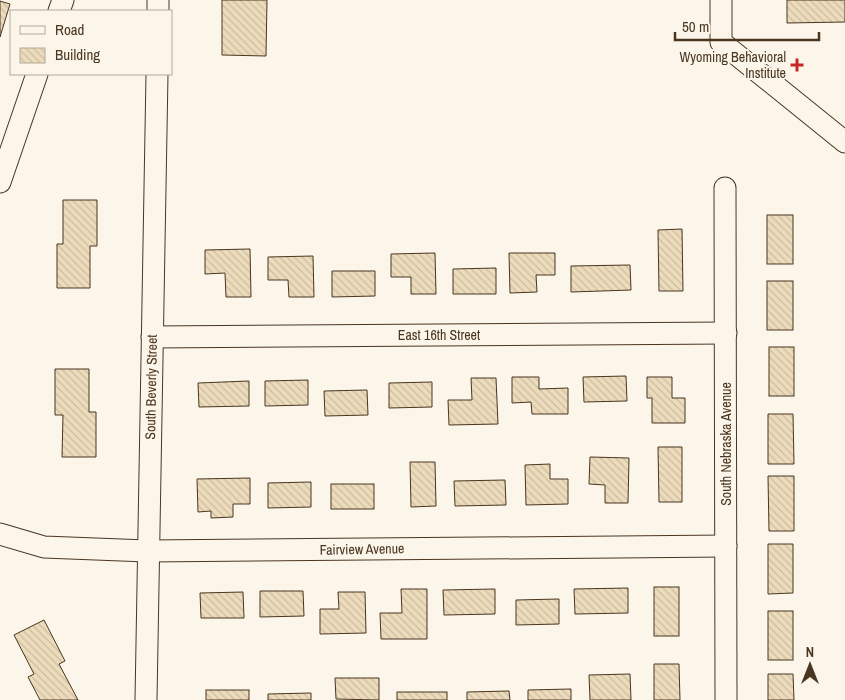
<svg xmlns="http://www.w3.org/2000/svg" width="845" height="700" viewBox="0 0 845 700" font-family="'Archivo Narrow',sans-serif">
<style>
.building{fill:url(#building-back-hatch);stroke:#4a3520}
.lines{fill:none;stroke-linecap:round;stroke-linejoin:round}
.minor-casing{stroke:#4a3520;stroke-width:23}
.minor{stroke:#fbf6e9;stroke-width:21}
.poi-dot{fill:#c62828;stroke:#fbf6e9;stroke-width:2}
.labels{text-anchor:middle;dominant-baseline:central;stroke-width:4;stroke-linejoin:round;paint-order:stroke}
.poi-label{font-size:14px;fill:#4a3520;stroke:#fbf6e9;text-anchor:end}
.street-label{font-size:14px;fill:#4a3520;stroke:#fbf6e9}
</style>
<defs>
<pattern id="building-back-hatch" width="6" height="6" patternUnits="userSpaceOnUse" patternTransform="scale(1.25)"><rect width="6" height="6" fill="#ecdcbc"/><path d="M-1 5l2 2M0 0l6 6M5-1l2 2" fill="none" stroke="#ccbda1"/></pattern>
</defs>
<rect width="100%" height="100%" fill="#fbf6e9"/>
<g class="building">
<polygon points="222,0 267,0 266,56 222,55"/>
<polygon points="787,0 845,0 845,22 787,23"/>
<polygon points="0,1 10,4 0,37"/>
<polygon points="63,200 97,200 97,246 90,246 90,288 57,288 57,244 63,244"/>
<rect x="767" y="215" width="26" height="49"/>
<polygon points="682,229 683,291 659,291 658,230"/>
<polygon points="250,249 251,297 226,297 225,273 205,274 205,250"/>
<polygon points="435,253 436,294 411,294 411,277 391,277 391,254"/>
<polygon points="509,253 555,253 555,275 536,275 537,292 510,293"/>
<polygon points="313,256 314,297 289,297 288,280 268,280 268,257"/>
<polygon points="630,265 631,290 571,292 571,266"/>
<polygon points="496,268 496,294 453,294 453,269"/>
<polygon points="332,271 375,271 375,296 332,297"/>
<rect x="767" y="281" width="26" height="49"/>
<rect x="769" y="347" width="25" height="49"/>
<polygon points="55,369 89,369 89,412 96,412 96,457 62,457 63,415 55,415"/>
<polygon points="626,376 627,401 584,402 583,377"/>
<polygon points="512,377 539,377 539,389 568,388 568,414 532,414 531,402 512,403"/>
<polygon points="647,377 672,377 672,398 685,398 685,423 652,423 652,398 647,398"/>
<polygon points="471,378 496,378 498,424 449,425 448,400 472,400"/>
<polygon points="308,380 308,405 265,406 265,381"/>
<polygon points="249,381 249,406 199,407 198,383"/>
<polygon points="432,382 432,407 389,408 389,383"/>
<polygon points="367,390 368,415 325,416 324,391"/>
<polygon points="768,414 793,414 794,464 768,464"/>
<polygon points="658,447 682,447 682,502 659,502"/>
<polygon points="590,457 629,458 628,503 605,503 605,485 589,484"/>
<polygon points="410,462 435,462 436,506 411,507"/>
<polygon points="550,464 550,479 568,479 568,504 526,505 525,465"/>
<polygon points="768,476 794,476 794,531 769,531"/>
<polygon points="250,478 250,504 233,504 233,517 211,518 211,511 198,512 197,479"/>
<polygon points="505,480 506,505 455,506 454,481"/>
<polygon points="311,482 311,507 268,508 268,483"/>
<rect x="331" y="484" width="43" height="25"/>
<polygon points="768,544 793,544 793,593 768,594"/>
<rect x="654" y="587" width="25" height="49"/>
<polygon points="628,588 628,613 575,614 574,589"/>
<polygon points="401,589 427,589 427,639 381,639 380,613 402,613"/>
<polygon points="495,589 495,614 444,615 443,590"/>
<polygon points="260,591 303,591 304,616 260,617"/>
<polygon points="243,592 244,618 201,618 200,593"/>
<polygon points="338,592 365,592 366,633 320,634 320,609 339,609"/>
<polygon points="559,599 559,624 516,625 516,600"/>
<rect x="768" y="611" width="25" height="49"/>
<polygon points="44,620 65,661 59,664 78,700 40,700 28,677 34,674 14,635"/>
<polygon points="654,664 679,664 680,700 654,700"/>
<polygon points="630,674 631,700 590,700 589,675"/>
<polygon points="768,674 793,674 794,700 768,700"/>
<polygon points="335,678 379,678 379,700 336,699"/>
<polygon points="571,689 571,700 528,700 528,690"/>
<rect x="206" y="690" width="43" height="10"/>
<polygon points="509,691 510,700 467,700 467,692"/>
<rect x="397" y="692" width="50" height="8"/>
<polygon points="311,693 311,700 268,700 268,694"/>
</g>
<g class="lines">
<g class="minor-casing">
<g id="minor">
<polyline points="721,0 721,42 845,142"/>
<polyline points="59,11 63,0"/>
<polyline points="158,11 158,0"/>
<polyline points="0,182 37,74"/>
<polyline points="725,188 726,700"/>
<polyline points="152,337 726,333"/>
<polyline points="0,534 44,547 147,551 726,546"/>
<polyline points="146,700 157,74"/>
</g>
</g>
<use href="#minor" class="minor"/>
</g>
<path class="poi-dot" d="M794.5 57.5h5v5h5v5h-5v5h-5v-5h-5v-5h5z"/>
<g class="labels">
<g class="poi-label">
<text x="786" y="57">Wyoming Behavioral<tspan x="786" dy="16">Institute</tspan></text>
</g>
<g class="street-label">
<text x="439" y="335">East 16th Street</text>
<text transform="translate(151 387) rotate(-89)">South Beverly Street</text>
<text transform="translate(726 444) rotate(-90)">South Nebraska Avenue</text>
<text transform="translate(362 549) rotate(-1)">Fairview Avenue</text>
</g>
</g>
<rect x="10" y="10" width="162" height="65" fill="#fbf6e9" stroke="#b4a999"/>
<rect x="20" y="26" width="25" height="8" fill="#fbf6e9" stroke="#b4a999"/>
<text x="55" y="35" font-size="15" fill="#4a3520">Road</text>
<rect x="20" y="48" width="25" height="15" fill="url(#building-back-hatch)" stroke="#b4a999"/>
<text x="55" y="60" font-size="15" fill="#4a3520">Building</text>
<g transform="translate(810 665)" stroke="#fbf6e9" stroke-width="4" paint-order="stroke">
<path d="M0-4L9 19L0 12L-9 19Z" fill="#4a3520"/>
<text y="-8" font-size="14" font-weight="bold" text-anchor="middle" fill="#4a3520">N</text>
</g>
<path d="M675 32v8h144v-8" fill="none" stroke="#4a3520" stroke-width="2.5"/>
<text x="682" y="32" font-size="15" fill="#4a3520" stroke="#fbf6e9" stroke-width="4" paint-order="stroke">50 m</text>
</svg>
